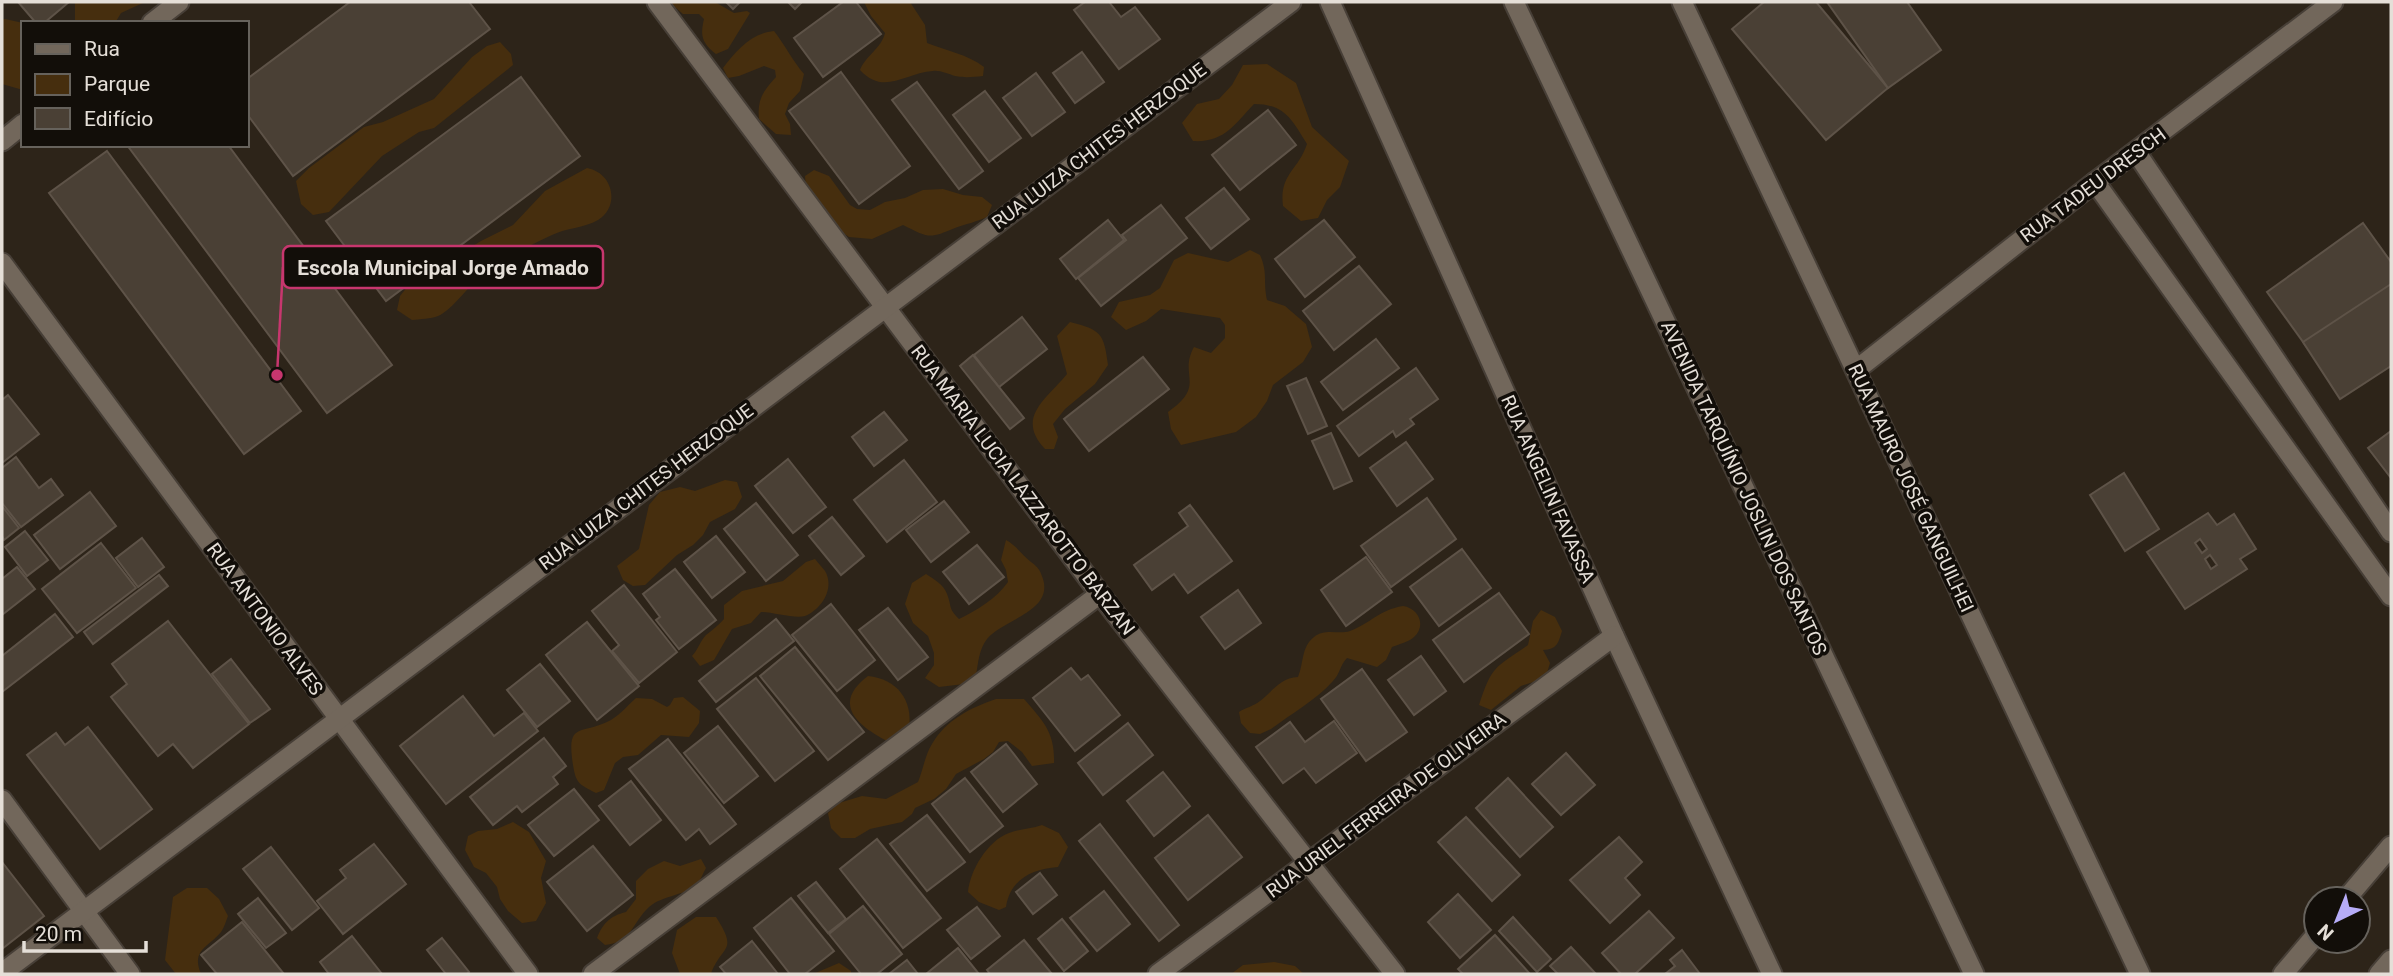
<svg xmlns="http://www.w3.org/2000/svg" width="2393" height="976" viewBox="0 0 2393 976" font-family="Roboto,sans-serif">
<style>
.green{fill:#462e0e}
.building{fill:#4a4035;stroke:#5e5348;stroke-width:2;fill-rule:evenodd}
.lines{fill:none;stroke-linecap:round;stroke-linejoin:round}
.minor-casing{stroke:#473f37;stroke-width:23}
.tertiary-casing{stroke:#473f37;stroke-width:23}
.minor{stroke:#72675b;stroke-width:19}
.tertiary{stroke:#72675b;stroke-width:19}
.labels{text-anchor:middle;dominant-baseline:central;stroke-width:7;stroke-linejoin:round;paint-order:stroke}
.street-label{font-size:19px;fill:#e5dfd8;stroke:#120e09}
.leader{fill:none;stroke:#c7366e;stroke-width:2.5}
.callout-dot{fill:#c7366e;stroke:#120e09;stroke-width:2.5}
.callout{fill:#120e09;stroke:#c7366e;stroke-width:2.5}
.callout-label{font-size:21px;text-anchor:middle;font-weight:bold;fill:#e5dfd8}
</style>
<rect width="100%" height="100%" fill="#2d2419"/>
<g class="green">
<polygon points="75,2 145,2 121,13 115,23 75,23"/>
<path d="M669 2H715L734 13 747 11 750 13 728 49 716 54C702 43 700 36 704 19L699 14H683Z"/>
<path d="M864 2H910L925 25 927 43C947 51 967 54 984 67L983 76C973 77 965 78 955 76 948 74 940 70 933 71 904 73 884 96 860 70 866 55 881 49 885 33L871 16Z"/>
<polygon points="5,19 23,23 23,90 2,84 2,20"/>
<path d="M774 31C785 45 792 60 804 74L800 91 789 103 785 114 790 124 791 135 776 134 759 119C757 100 763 91 776 77L775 70 764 66 739 76 728 78 723 68C736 51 751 33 774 31Z"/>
<polygon points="500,42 511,54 513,65 434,128 419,132 382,156 329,212 313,215 301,204 296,181 309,168 364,127 383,122 434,99 472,57 487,46"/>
<path d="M1267 64 1296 83 1312 127 1349 161 1340 187 1327 200 1318 218 1301 221 1283 206C1279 174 1298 171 1307 144 1292 120 1285 104 1254 104 1235 124 1224 143 1193 141L1182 123 1197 104 1219 99 1232 85 1243 65Z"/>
<path d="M587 168C614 173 620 207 598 220 584 228 566 228 552 235 530 245 506 258 486 272 471 282 453 310 438 316 431 319 420 319 412 320L397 310 400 296 408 286 481 241 513 225 545 191Z"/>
<path d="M814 170 829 176 850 205 857 209 870 210 885 202 905 198 923 190 943 189 963 195 982 197 992 205 987 217C976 222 966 224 955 228 929 239 929 238 903 225L872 239 849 237 833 226 806 189 805 176Z"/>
<path d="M1250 250 1260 255C1268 273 1263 281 1267 300L1285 306 1306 324 1312 347 1303 362 1273 385 1267 401 1256 417 1236 432 1181 445 1171 429 1168 412C1207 385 1178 376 1194 347L1211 353 1225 338V325L1220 318 1161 309 1146 321 1126 330 1111 317 1119 302 1150 295 1160 288 1174 260 1188 253 1228 262Z"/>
<path d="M1070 322C1101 330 1104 333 1108 365L1095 384 1065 409 1053 424 1058 437 1054 449H1045C1015 417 1047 399 1067 374L1057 336Z"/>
<polygon points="725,480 737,482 742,497 735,509 710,522 703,535 693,545 677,555 645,585 633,586 623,580 617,566 639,549 649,505 660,492 680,487 695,491"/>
<path d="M1006 540C1017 546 1022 555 1031 562 1039 568 1040 570 1043 579 1053 612 1003 619 987 639 979 649 978 663 976 676L964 684 939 687 925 678 934 665V653L928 636 913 623 905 604 912 583 926 574C934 579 944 585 947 594 952 607 948 608 959 619 976 611 997 598 1008 582L1006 570 1001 560Z"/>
<path d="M815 559C818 563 822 567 825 571 835 588 822 609 805 616 795 619 773 612 761 612L751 623 732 629 714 660 700 666 692 656C698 650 700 641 706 635 712 630 718 626 724 619V605L742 591 783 581 806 562Z"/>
<path d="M1403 606C1418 608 1427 625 1414 637 1409 642 1399 644 1392 647L1386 660 1377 667 1347 658C1340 665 1340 674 1333 681 1316 700 1291 714 1271 729L1260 734 1250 733 1241 723 1239 712C1245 708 1254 706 1260 701 1273 691 1280 678 1298 677 1304 663 1301 647 1314 637 1325 628 1339 635 1350 631 1371 623 1379 610 1403 606Z"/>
<path d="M1541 610 1555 617 1562 631C1558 644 1557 649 1543 650L1550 663 1547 673 1539 680 1521 686 1491 710 1479 705C1492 665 1495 668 1528 645L1533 621Z"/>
<path d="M868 676C897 679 913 700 909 728L899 738 887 741C856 725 832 703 868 676Z"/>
<path d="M683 697 700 711 699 723 689 737 661 735 638 755 623 757 615 763 604 790 596 793C579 784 576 784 573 765 566 720 581 736 611 720 621 714 628 705 636 698L652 699 667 707 670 705 674 698Z"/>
<path d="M996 699H1024C1043 721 1055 732 1054 763L1032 766 1022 752 1008 741 999 742 993 752 984 759 956 774 946 789 934 799 915 808 912 814 902 822 870 829 855 838H841L831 828 828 813 839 803 862 796 886 799 918 782C923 770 925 755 932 744 946 720 970 708 996 699Z"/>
<polygon points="513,822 529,832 546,861 541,878 546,903 536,921 522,923 508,911 500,899 497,887 486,873 474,867 465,850 468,836 478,831 497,829"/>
<path d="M1042 825 1059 833 1068 847 1058 867C1031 869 1010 880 1006 907L999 910 979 902 968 892C970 871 987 841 1009 833 1019 829 1031 829 1042 825Z"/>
<path d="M701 859 706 868C703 873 701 879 698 883 689 895 662 895 649 907 632 923 632 942 605 945L597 938C603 923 610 916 626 912L636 899V881L648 869 664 861 680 866Z"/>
<path d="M187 888H207L219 899 228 916C226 921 224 928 221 932 208 948 191 949 201 974H176L165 960 173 897Z"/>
<path d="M696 917H716C739 953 722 944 711 974H680L672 953 677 930Z"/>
<polygon points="1274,962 1295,966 1304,974 1231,974 1243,965"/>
<polygon points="839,963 851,971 851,974 813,974"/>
</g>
<g class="building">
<polygon points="18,2 69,2 44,23 36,23"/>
<polygon points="350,2 469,2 490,29 293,176 247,114 247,79"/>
<polygon points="726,2 740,2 733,9"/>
<polygon points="788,2 802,2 795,9"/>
<polygon points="843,2 856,2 881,34 823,77 794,38"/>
<polygon points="1085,2 1109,2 1121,17 1135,7 1160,39 1119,69 1074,10"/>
<polygon points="1764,2 1816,2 1888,88 1826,140 1732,29"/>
<polygon points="1827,2 1907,2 1941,50 1888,88"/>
<polygon points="1082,52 1104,82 1075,103 1053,73"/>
<polygon points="841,72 910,166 859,204 789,111"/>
<polygon points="1036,73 1065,112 1032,136 1003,98"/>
<polygon points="521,77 580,156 386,301 326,221"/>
<polygon points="917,82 983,171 959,189 892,100"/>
<polygon points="985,91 1021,138 989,162 953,115"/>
<polygon points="1268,110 1296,145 1240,190 1212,155"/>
<polygon points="127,145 228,145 392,365 327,413"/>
<polygon points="107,151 301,411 244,454 49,193"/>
<polygon points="1224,188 1249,219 1211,249 1186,218"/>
<polygon points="1161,205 1187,238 1101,306 1078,278 1126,240 1122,235"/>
<polygon points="1108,220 1124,240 1076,279 1060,259"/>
<polygon points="1324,220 1355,257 1305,297 1275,259"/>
<polygon points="2363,223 2391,262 2391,285 2306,346 2267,292"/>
<polygon points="1359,266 1391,304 1334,350 1303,311"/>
<polygon points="2391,284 2391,366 2340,399 2303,342"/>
<polygon points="1022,317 1047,349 999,387 974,355"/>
<polygon points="1376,339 1399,368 1343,410 1321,382"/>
<polygon points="973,355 1024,418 1010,429 960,366"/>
<polygon points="1143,357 1169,389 1089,451 1064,419"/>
<polygon points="1416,368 1438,399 1410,419 1414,424 1396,437 1393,431 1359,456 1337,426"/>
<polygon points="1306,378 1327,426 1308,434 1287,386"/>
<polygon points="8,395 39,434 2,463 2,400"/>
<polygon points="884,412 907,440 874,466 852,437"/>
<polygon points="2391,431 2391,478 2368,448"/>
<polygon points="1331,433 1352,481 1334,489 1312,441"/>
<polygon points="1406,442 1433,479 1397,506 1370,468"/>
<polygon points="16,457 39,488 51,479 63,495 21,527 2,503 2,468"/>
<polygon points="788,459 826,507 793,533 755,486"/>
<polygon points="904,460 937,502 887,542 854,500"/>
<polygon points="2124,473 2159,529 2125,551 2090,495"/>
<polygon points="90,492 116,526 60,569 34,535"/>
<polygon points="1427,498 1456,539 1391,587 1361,546"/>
<polygon points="944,501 969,532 931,562 906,530"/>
<polygon points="756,503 798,555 766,581 724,529"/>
<polygon points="1190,505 1232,561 1188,593 1174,574 1152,590 1134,565 1188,526 1179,513"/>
<polygon points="2,506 19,528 4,540 2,536"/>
<path d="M2208 513 2217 525 2234 514 2256 549 2240 559 2247 569 2185 609 2147 552ZM2200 539 2207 549 2202 553 2195 543ZM2210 555 2217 565 2211 569 2205 559Z"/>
<polygon points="832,517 864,556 841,575 809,536"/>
<polygon points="25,531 48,560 27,576 5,547"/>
<polygon points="716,536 745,572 712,598 684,562"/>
<polygon points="142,538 164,567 138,587 116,558"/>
<polygon points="101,543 136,588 77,633 42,589"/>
<polygon points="977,545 1004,577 969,604 943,572"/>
<polygon points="1462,549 1491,588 1439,626 1410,587"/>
<polygon points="1366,557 1392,592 1346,626 1321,590"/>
<polygon points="17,567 35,589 2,615 2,579"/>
<polygon points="675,569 716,620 679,649 656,620 660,617 643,594"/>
<polygon points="159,575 168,586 93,644 84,632"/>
<polygon points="624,585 677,652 639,683 612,651 619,645 592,611"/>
<polygon points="1238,590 1261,623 1225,649 1201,617"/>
<polygon points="1499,593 1529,634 1464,682 1433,640"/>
<polygon points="831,604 875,660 837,691 792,635"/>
<polygon points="888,608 928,657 898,680 859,630"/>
<polygon points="55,614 73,637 2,692 2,656"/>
<polygon points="776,619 794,641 716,702 699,681"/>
<polygon points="168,621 249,724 193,768 173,744 158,756 111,697 127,684 112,664"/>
<polygon points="587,622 639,686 597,720 546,655"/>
<polygon points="795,647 864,732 828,760 760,676"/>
<polygon points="1421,656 1446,691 1414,715 1388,680"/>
<polygon points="231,659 270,709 250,723 212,674"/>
<polygon points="540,664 570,701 537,727 507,690"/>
<polygon points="1071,668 1081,680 1088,675 1120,715 1075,751 1033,698"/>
<polygon points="1362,669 1407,732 1366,761 1321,699"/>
<polygon points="756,678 814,751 775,781 717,709"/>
<polygon points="463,696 494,736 524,713 538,731 446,804 400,746"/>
<polygon points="1334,721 1357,753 1316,783 1304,768 1283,783 1256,747 1290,722 1305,742"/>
<polygon points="1128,723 1153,755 1103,795 1078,763"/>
<polygon points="718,726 758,776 724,803 684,753"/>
<polygon points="88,727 152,809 100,849 27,755 56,733 65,745"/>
<polygon points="544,738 566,766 553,777 558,784 522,812 517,806 493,825 470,797"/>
<polygon points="668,739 736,824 710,844 699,829 686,840 629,769"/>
<polygon points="1006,744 1037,784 1003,812 971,772"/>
<polygon points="1566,753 1595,785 1561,815 1532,784"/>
<polygon points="1163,772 1190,806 1154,836 1127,801"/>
<polygon points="965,778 1003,826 970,852 932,804"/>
<polygon points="1508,778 1553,827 1520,857 1476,808"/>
<polygon points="631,781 661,820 630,845 599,806"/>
<polygon points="574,789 599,820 554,856 528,825"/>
<polygon points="927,815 965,862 927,891 890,844"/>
<polygon points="1208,815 1242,857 1188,900 1155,858"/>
<polygon points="1466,817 1520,875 1492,901 1438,842"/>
<polygon points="1100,824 1179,925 1159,941 1079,841"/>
<polygon points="1619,837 1642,862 1625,878 1640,895 1610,923 1570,880"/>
<polygon points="877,839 941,918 903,948 840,869"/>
<polygon points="374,844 406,884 343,934 317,901 346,878 340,870"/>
<polygon points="593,846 633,895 587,931 547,882"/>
<polygon points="271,847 319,908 292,930 243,869"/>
<polygon points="2,862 44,916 2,949"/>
<polygon points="1040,873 1057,895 1033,914 1016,892"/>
<polygon points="816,882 846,919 828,933 798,896"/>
<polygon points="1104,891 1130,924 1097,951 1070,918"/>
<polygon points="1458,894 1491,930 1460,958 1428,922"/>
<polygon points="258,898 286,933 266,948 238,914"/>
<polygon points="791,898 834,951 805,974 790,974 754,928"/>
<polygon points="863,906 902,954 877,974 861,974 829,934"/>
<polygon points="977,907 1000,936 971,959 947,930"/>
<polygon points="1649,911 1674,938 1635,974 1621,974 1602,953"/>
<polygon points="1513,917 1551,959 1537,972 1499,931"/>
<polygon points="1062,919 1088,951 1064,971 1038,939"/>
<polygon points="242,922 284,974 217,974 201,955"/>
<polygon points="1495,935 1530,974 1463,974 1458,969"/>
<polygon points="352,936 382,974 329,974 320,962"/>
<polygon points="442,938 469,972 467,974 446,974 427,950"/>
<polygon points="1024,940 1052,974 990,974 987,970"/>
<polygon points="752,941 778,974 726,974 720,967"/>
<polygon points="1571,947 1596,974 1558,974 1550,966"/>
<polygon points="958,948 979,974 926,974"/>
<polygon points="1682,950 1700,974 1665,974 1675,966 1670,960"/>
<polygon points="907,960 918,974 889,974"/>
</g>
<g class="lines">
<g class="minor-casing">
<g id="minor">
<polyline points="657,2 1100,594 1395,974"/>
<polyline points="1330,2 1614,636 1772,974"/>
<polyline points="1682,2 2140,974"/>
<polyline points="152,23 179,2"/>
<polyline points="2,141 23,124"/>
<polyline points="2136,152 2391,532"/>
<polyline points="2095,182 2391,596"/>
<polyline points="2,263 528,974"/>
<polyline points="1856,370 2095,182 2333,2"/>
<polyline points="2,800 130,974"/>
<polyline points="2346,899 2391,846"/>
<polyline points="2,973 1291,2"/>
<polyline points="593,974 1100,594"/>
<polyline points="1158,974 1614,636"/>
<polyline points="2283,974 2316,935"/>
<polyline points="2379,974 2391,960"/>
</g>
</g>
<g class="tertiary-casing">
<polyline id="tertiary" points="1514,2 1974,974"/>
</g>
<use href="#minor" class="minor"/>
<use href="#tertiary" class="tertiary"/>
</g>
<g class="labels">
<g class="street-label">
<text transform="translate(1099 146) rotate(-37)">RUA LUIZA CHITES HERZOQUE</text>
<text transform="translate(2093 185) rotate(-37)">RUA TADEU DRESCH</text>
<text transform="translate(646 487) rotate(-37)">RUA LUIZA CHITES HERZOQUE</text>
<text transform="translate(1744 488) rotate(65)">AVENIDA TARQUÍNIO JOSLIN DOS SANTOS</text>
<text transform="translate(1911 488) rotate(65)">RUA MAURO JOSÉ GANGUILHEI</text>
<text transform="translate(1548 489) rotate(66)">RUA ANGELIN FAVASSA</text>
<text transform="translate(1023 490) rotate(53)">RUA MARIA LUCIA LAZZAROTTO BARZAN</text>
<text transform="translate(265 619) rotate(54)">RUA ANTONIO ALVES</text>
<text transform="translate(1386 805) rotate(-37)">RUA URIEL FERREIRA DE OLIVEIRA</text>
</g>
</g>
<path class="leader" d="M277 375L283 267"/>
<circle class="callout-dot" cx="277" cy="375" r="7"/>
<rect class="callout" x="283" y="246" width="320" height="42" rx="7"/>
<g class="callout-label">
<text x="443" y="275">Escola Municipal Jorge Amado</text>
</g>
<rect width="2393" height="976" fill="none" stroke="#e5dfd8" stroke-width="7"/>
<rect x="21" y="21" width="228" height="126" fill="#120e09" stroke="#66625c" stroke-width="2"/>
<rect x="35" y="44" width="35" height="10" fill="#72675b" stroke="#66625c" stroke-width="2"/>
<text x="84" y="56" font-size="21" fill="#e5dfd8">Rua</text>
<rect x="35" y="74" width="35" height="21" fill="#462e0e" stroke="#66625c" stroke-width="2"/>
<text x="84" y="91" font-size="21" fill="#e5dfd8">Parque</text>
<rect x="35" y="108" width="35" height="21" fill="#4a4035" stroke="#66625c" stroke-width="2"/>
<text x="84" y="126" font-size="21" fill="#e5dfd8">Edifício</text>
<g transform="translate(2337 920) rotate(223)"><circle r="33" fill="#120e09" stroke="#66625c" stroke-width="2"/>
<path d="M0-5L12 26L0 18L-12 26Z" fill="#b6acf8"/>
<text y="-10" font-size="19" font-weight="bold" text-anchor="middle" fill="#e5dfd8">N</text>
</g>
<path d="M24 941v10h122v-10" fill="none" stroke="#e5dfd8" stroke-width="3.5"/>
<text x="35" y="941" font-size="21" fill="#e5dfd8" stroke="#120e09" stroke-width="5" paint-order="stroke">20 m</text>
</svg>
